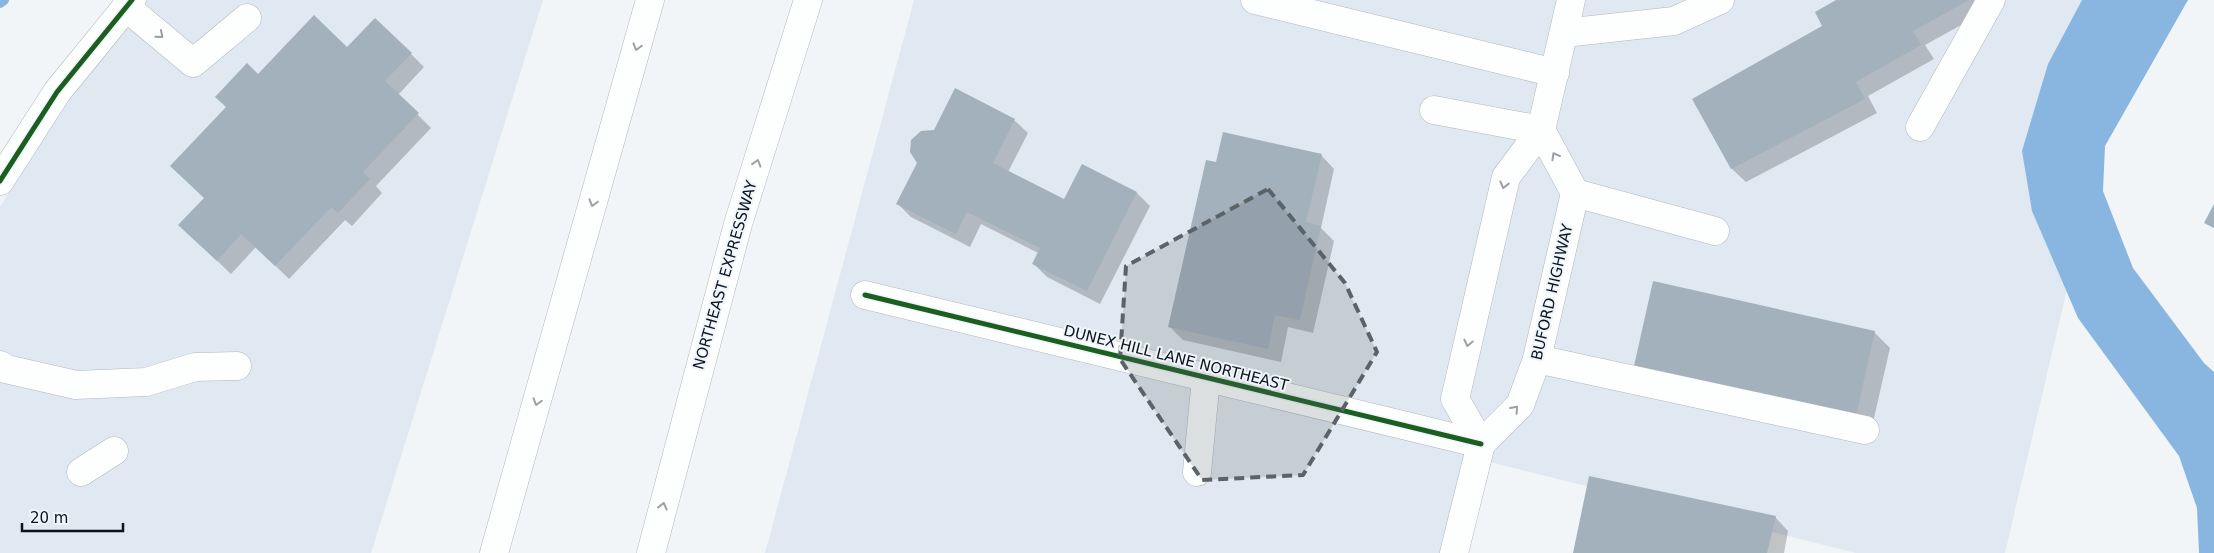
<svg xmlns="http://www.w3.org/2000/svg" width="2214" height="553" viewBox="0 0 2214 553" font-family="'DejaVu Sans',sans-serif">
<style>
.built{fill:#e0e8f1}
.water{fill:#89b6e0}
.shadow{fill:#0003}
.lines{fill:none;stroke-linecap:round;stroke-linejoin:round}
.stream{stroke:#89b6e0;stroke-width:10}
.building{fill:#a3b1bd}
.minor-casing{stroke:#b3b8be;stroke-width:29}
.major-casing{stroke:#b3b8be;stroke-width:29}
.highway-casing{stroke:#b3b8be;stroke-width:29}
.minor{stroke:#fdfefe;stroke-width:28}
.major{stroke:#fdfefe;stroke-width:28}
.highway{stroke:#fdfefe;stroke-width:28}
.cycleway-casing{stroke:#eff5fa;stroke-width:8}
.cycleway{stroke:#1b5e20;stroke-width:5}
.oneway{stroke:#9ca0a4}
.marked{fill:#5b6369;fill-opacity:0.2;stroke:#5b6369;stroke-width:4;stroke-dasharray:10 6;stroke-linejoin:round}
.labels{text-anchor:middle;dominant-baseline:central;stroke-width:4;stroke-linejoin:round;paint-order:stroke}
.street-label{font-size:15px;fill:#0a141d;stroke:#eff5fa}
</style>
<rect width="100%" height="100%" fill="#f2f5f7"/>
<g class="built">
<polygon points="124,0 543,0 371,553 0,553 0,207"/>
<polygon points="914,0 2135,0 2005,553 1856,553 1478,459 1458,553 765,553"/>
</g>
<polygon class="water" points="2082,0 2188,0 2105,146 2103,191 2133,268 2204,363 2214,372 2214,553 2199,553 2197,508 2179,456 2078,318 2032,211 2022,151 2048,64"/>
<g class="shadow">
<polygon points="1839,0 1985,0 1990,9 1925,45 1934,59 1868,96 1877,113 1746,182 1732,169 1694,99 1824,27"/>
<polygon points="347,49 411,54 424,67 398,95 431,128 376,186 382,193 352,226 345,220 289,279 256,247 231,274 193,238 258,75"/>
<polygon points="1014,120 1028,133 1008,172 1065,201 1082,165 1137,193 1150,206 1100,304 1047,277 1033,263 1038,253 981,224 970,247 911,217 898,204"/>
<polygon points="1321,155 1334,169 1321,228 1334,241 1313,333 1288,327 1281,362 1183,340 1169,326 1217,164"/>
<polygon points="1874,332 1890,348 1871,431 1651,382"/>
<polygon points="1775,517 1788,531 1784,553 1574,553"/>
</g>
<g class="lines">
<polyline class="stream" points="0,3 4,0"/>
</g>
<g class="building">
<polygon points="1836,0 1969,0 1913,31 1921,45 1856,82 1865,99 1731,169 1692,99 1822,26 1815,12"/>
<polygon points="314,15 347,47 375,18 412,53 385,81 419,113 363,172 370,179 338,213 331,207 275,266 241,234 217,261 178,225 204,198 170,166 226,107 215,97 247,63 258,74"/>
<polygon points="955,88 1015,119 993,163 1064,199 1082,164 1137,192 1087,291 1032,264 1040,248 967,212 956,234 896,204 917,163 910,152 911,140 921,131 934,130"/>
<polygon points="1223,132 1322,154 1306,222 1321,226 1300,320 1275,315 1268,349 1168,327 1206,160 1216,162"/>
<polygon points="2214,204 2214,228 2204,223"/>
<polygon points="1653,281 1875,331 1856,416 1634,366"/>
<polygon points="1589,476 1776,516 1767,553 1573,553"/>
</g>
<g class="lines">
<g class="minor-casing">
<g id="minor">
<polyline points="1255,0 1555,73"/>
<polyline points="126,7 193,63 247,18"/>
<polyline points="1564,33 1674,21 1720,0"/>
<polyline points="1434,110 1541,130"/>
<polyline points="1920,127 1991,0"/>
<polyline points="0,181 57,92 132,0"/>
<polyline points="1575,193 1715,231"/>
<polyline points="865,295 1481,444"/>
<polyline points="1537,359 1865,430"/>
<polyline points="0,365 6,369 76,385 146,382 195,367 237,366"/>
<polyline points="81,472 114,451"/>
<polyline points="1197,472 1206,378"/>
</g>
</g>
<g class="major-casing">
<g id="major">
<polyline points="1481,444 1455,399 1506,177 1541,130 1571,0"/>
<polyline points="1454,553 1481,444 1520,405 1537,359 1575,193 1541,130"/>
</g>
</g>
<g class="highway-casing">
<g id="highway">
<polyline points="494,553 650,0"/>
<polyline points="651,553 738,224 808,0"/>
</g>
</g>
<use href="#minor" class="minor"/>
<use href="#major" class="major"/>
<use href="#highway" class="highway"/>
<g class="cycleway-casing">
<g id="cycleway">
<polyline points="0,181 57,92 132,0"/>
<polyline points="865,295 1481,444"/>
</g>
</g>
<use href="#cycleway" class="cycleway"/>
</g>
<defs><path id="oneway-chevron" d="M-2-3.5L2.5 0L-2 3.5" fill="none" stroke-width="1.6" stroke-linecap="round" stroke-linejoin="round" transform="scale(1.25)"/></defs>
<g class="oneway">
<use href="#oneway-chevron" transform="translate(160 35) rotate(40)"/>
<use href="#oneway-chevron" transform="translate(637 47) rotate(106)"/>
<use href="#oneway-chevron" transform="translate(1555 156) rotate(-119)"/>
<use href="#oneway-chevron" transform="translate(757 163) rotate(-73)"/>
<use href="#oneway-chevron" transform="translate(1504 185) rotate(104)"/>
<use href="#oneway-chevron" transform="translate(593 203) rotate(106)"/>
<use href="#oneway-chevron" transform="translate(1468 343) rotate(103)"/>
<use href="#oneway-chevron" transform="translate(537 402) rotate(106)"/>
<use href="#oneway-chevron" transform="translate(1515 409) rotate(-48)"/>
<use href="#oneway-chevron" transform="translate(663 506) rotate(-76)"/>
</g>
<path class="marked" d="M1268 189 1345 283 1377 352 1303 475 1202 480 1120 359 1126 266Z"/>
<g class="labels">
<g class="street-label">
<text transform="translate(725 275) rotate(-74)">NORTHEAST EXPRESSWAY</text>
<text transform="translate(1552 292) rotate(-77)">BUFORD HIGHWAY</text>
<text transform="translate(1176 358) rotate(14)">DUNEX HILL LANE NORTHEAST</text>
</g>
</g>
<path d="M22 523v8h101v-8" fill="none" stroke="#0a141d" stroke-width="2.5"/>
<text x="30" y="523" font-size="15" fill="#0a141d" stroke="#eff5fa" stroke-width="4" paint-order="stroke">20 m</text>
</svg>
